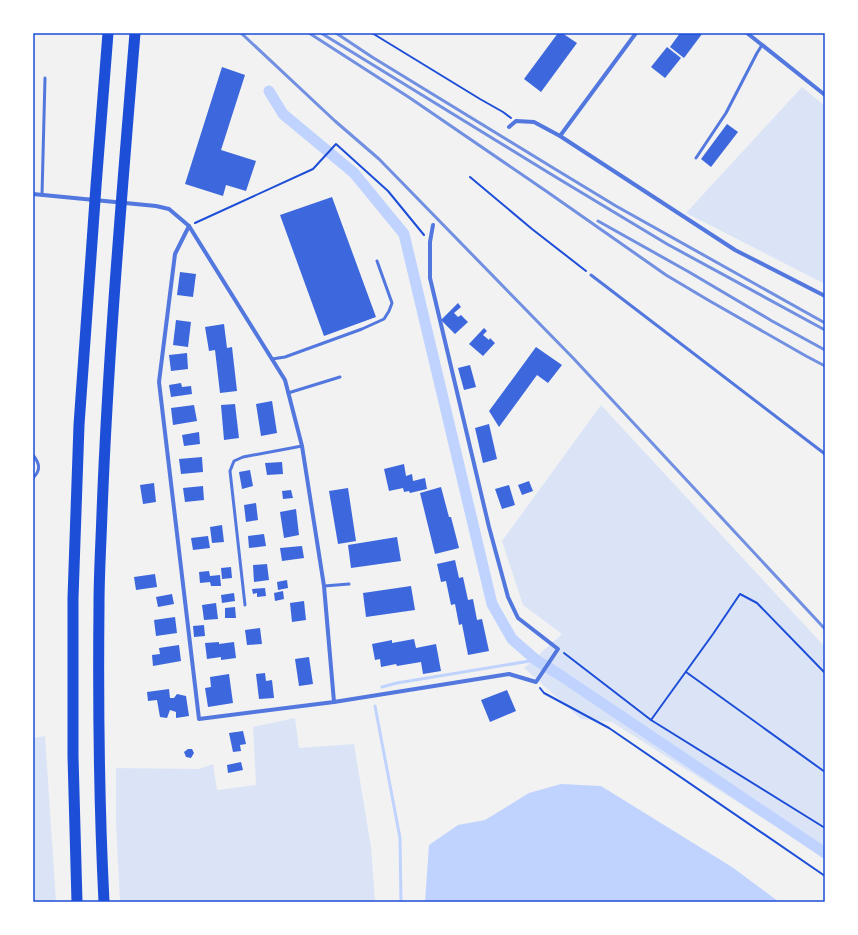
<svg xmlns="http://www.w3.org/2000/svg" width="858" height="935" viewBox="0 0 858 935" font-family="Lato,sans-serif">
<style>
.green{fill:#dbe4f7}
.water{fill:#bfd3fe}
.lines{fill:none;stroke-linecap:round;stroke-linejoin:round}
.stream{stroke:#bfd3fe;stroke-width:3}
.canal{stroke:#bfd3fe;stroke-width:11}
.building{fill:#3d67dc}
.path{stroke:#1d4ed8;stroke-width:2}
.service{stroke:#5277de;stroke-width:3}
.minor{stroke:#5277de;stroke-width:4}
.motorway{stroke:#1d4ed8;stroke-width:11}
.rail{stroke:#7290e2;stroke-width:3}
.neatline{fill:none;stroke:#1d4ed8;stroke-width:1.5}
</style>
<rect width="100%" height="100%" fill="#f2f2f2"/>
<g class="green">
<polygon points="802,87 825,106 825,284 686,213"/>
<polygon points="601,405 825,647 825,858 612,722 581,719 524,668 562,634 523,605 502,541"/>
<polygon points="295,718 299,748 354,744 371,847 375,902 120,902 116,822 116,768 199,769 213,764 217,790 256,785 253,727"/>
<polygon points="45,736 56,902 33,902 33,738"/>
</g>
<polygon class="water" points="561,784 601,786 732,867 779,902 425,902 429,845 458,825 485,820 529,793"/>
<g class="lines">
<g class="stream">
<polyline points="382,687 397,683 536,660"/>
<polyline points="375,706 400,838 401,902"/>
</g>
<polyline class="canal" points="269,91 283,114 354,173 404,234 439,381 492,604 512,639 536,660 560,675 825,853"/>
</g>
<g class="building">
<polygon points="558,33 562,33 577,43 541,92 524,79"/>
<polygon points="680,33 701,33 702,34 684,58 670,47"/>
<polygon points="667,47 681,58 665,78 651,67"/>
<polygon points="222,67 245,75 221,150 256,161 246,191 226,185 223,196 185,184"/>
<polygon points="727,124 738,132 711,167 701,159"/>
<polygon points="332,197 376,317 324,336 280,215"/>
<polygon points="180,272 196,274 193,297 177,295"/>
<polygon points="458,303 461,307 454,313 458,317 461,315 468,322 455,334 441,320"/>
<polygon points="176,320 191,322 188,347 173,345"/>
<polygon points="224,324 227,348 232,347 237,391 220,393 215,350 209,351 205,327"/>
<polygon points="484,328 487,331 483,335 489,340 490,338 495,343 483,356 469,344"/>
<polygon points="536,347 562,365 548,383 537,375 499,427 489,411"/>
<polygon points="187,353 188,369 171,371 169,355"/>
<polygon points="470,365 476,387 464,390 458,368"/>
<polygon points="181,383 182,387 191,386 192,394 171,397 169,385"/>
<polygon points="272,401 277,433 261,436 256,404"/>
<polygon points="235,404 239,438 224,440 221,405"/>
<polygon points="194,405 197,421 173,425 171,408"/>
<polygon points="489,424 497,459 483,463 475,428"/>
<polygon points="199,432 200,444 184,446 182,435"/>
<polygon points="202,457 203,472 181,474 179,459"/>
<polygon points="282,462 283,474 267,475 265,463"/>
<polygon points="404,464 406,476 412,474 413,481 425,478 427,489 410,493 409,491 404,492 403,488 389,491 384,469"/>
<polygon points="250,470 253,486 242,489 239,472"/>
<polygon points="529,481 533,491 522,495 518,485"/>
<polygon points="154,483 156,502 143,504 140,485"/>
<polygon points="509,485 515,505 502,509 495,489"/>
<polygon points="203,486 204,500 185,502 183,488"/>
<polygon points="441,487 449,517 451,517 459,548 435,554 420,493"/>
<polygon points="348,488 356,541 338,544 329,491"/>
<polygon points="291,490 293,498 283,499 282,491"/>
<polygon points="256,503 258,520 246,522 244,505"/>
<polygon points="296,509 299,535 284,538 280,512"/>
<polygon points="222,525 224,542 212,543 210,527"/>
<polygon points="264,534 266,546 249,548 248,536"/>
<polygon points="208,536 210,548 193,550 191,538"/>
<polygon points="397,537 401,561 351,568 348,545"/>
<polygon points="302,546 304,558 282,561 280,548"/>
<polygon points="455,560 459,578 463,577 468,600 473,599 477,620 482,619 489,651 468,655 462,624 459,625 455,604 451,605 446,581 441,582 437,564"/>
<polygon points="267,564 269,580 254,582 253,565"/>
<polygon points="231,567 232,578 222,579 221,568"/>
<polygon points="209,571 210,576 220,575 221,586 211,586 210,582 200,583 199,572"/>
<polygon points="155,574 157,587 136,590 134,577"/>
<polygon points="287,580 288,588 278,590 277,582"/>
<polygon points="411,586 415,610 366,617 363,593"/>
<polygon points="265,588 266,596 257,597 257,593 253,594 252,589"/>
<polygon points="283,591 284,599 275,601 274,593"/>
<polygon points="234,593 235,601 222,603 221,595"/>
<polygon points="172,594 174,604 158,607 156,597"/>
<polygon points="304,601 306,620 292,622 290,603"/>
<polygon points="216,603 218,619 204,620 202,605"/>
<polygon points="235,607 236,618 225,618 225,608"/>
<polygon points="175,617 177,633 156,636 154,620"/>
<polygon points="204,625 205,636 194,637 193,626"/>
<polygon points="260,628 262,644 247,645 245,630"/>
<polygon points="414,639 416,648 436,644 441,671 423,674 421,662 397,666 396,664 381,667 380,659 375,660 372,644 392,640 392,643"/>
<polygon points="219,642 219,644 234,642 236,658 221,660 221,657 207,659 205,643"/>
<polygon points="179,645 181,661 153,666 152,655 160,654 159,648"/>
<polygon points="309,657 313,684 299,686 295,659"/>
<polygon points="265,673 266,681 272,680 274,698 259,699 256,674"/>
<polygon points="229,674 233,703 208,707 205,688 211,687 210,677"/>
<polygon points="169,689 170,698 174,698 177,694 186,696 189,716 176,718 176,712 170,710 167,718 160,717 157,700 148,701 147,692"/>
<polygon points="507,690 516,711 490,722 481,700"/>
<polygon points="243,731 246,744 240,745 241,751 233,752 229,733"/>
<polygon points="188,749 192,749 194,753 191,758 186,757 184,752"/>
<polygon points="241,762 243,770 228,773 227,765"/>
</g>
<g class="lines">
<g class="path">
<polyline points="372,33 480,99 503,112 511,118"/>
<polyline points="470,177 532,229 586,271"/>
<polyline points="195,223 313,169 336,144 388,191 424,235"/>
<polyline points="564,653 651,720 825,828"/>
<polyline points="686,672 825,772"/>
<polyline points="540,688 544,693 609,728 825,876"/>
<polyline points="651,720 713,634 740,594 757,603 825,673"/>
</g>
<g class="service">
<polyline points="696,158 726,113 757,53 762,45"/>
<polyline points="42,195 45,78"/>
<polyline points="591,275 825,454"/>
<polyline points="272,359 285,357 362,329 384,319 389,311 392,303 377,261"/>
<polyline points="288,393 340,377"/>
<path d="M33 455C40 464 41 470 33 478"/>
<polyline points="324,586 349,584"/>
<polyline points="245,605 230,471 234,461 243,457 302,446"/>
</g>
<g class="minor">
<polyline points="747,33 825,95"/>
<polyline points="509,127 516,121 534,122 560,136 735,250 825,296"/>
<polyline points="560,136 636,33"/>
<polyline points="33,194 156,206 169,209 189,226 285,380 302,446 324,586 334,702"/>
<polyline points="189,226 175,254 159,382 199,719 334,702 509,674 536,682 558,649 518,618 508,597 489,527 430,278 430,242 433,225"/>
</g>
<g class="motorway">
<polyline points="77,902 73,756 73,598 79,425 96,186 108,33"/>
<path d="M104 902C99 803 98 704 99 605 99 574 101 543 102 513 108 353 122 193 135 33"/>
</g>
<g class="rail">
<polyline points="241,33 335,121 379,159 574,359 825,629"/>
<polyline points="309,33 410,98 546,191 666,275 708,300 806,356 825,366"/>
<polyline points="321,33 554,176 667,244 825,330"/>
<polyline points="336,33 372,57 555,169 616,206 825,323"/>
<polyline points="598,221 689,272 772,321 825,350"/>
</g>
</g>
<rect width="858" height="935" fill="none" stroke="#ffffff" stroke-width="68"/>
<rect x="34" y="34" width="790" height="867" class="neatline"/>
</svg>
